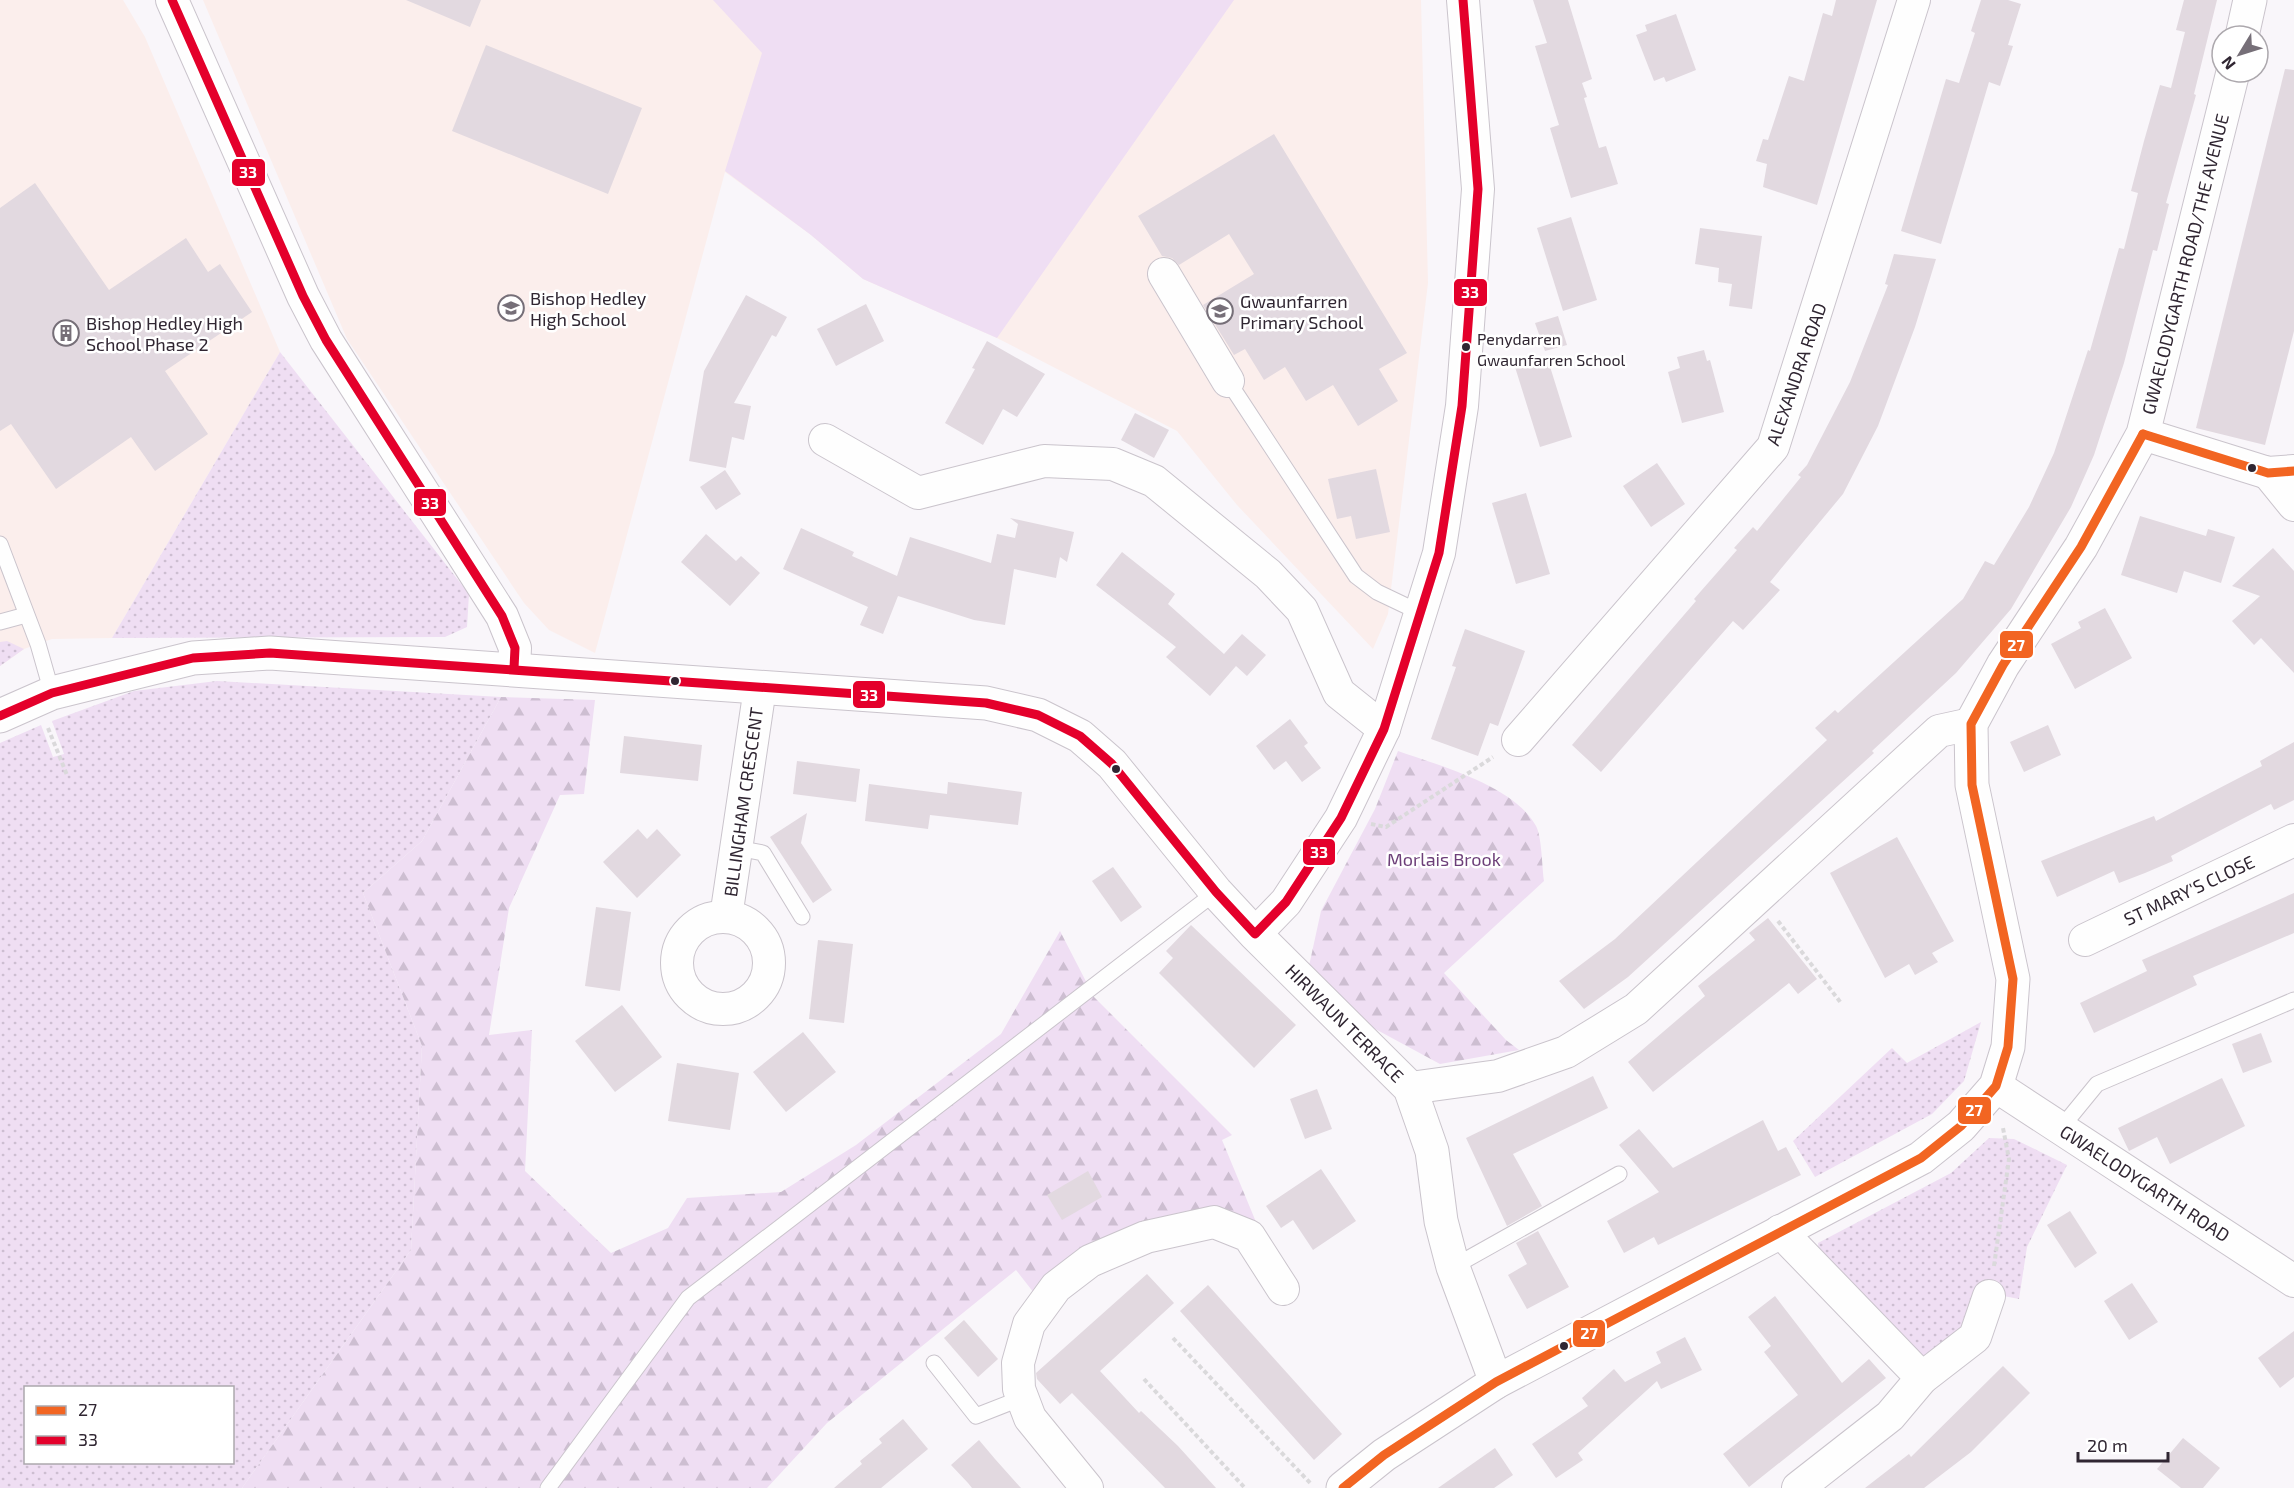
<svg xmlns="http://www.w3.org/2000/svg" width="2294" height="1488" viewBox="0 0 2294 1488" font-family="'Exo 2',sans-serif">
<style>
.education{fill:#fbeeec}
.grass{fill:url(#grass-dots);fill-rule:evenodd}
.forest{fill:url(#forest-firs)}
.pitch{fill:#efdef3}
.building{fill:#e2d9e0}
.lines{fill:none;stroke-linecap:round;stroke-linejoin:round}
.service-casing{stroke:#cac4cc;stroke-width:17}
.minor-casing{stroke:#cac4cc;stroke-width:34}
.tertiary-casing{stroke:#cac4cc;stroke-width:35}
.path{stroke:#dad9db;stroke-width:4;stroke-dasharray:4.5 3;stroke-linecap:butt}
.service{stroke:#fefefe;stroke-width:15}
.minor{stroke:#fefefe;stroke-width:32}
.tertiary{stroke:#fefefe;stroke-width:33}
.bus-1-casing{stroke:#fff;stroke-width:14}
.bus-2-casing{stroke:#fff;stroke-width:14}
.bus-1{stroke:#f26522;stroke-width:9}
.bus-2{stroke:#e4002b;stroke-width:9}
.bus-dot{fill:#302632;stroke:#fff;stroke-width:2}
.labels{text-anchor:middle;dominant-baseline:central;stroke-width:5;stroke-linejoin:round;paint-order:stroke}
.bus-label{font-size:16px;fill:#302632;stroke:#fff;text-anchor:start}
.street-label{font-size:18px;fill:#302632;stroke:#fff}
.poi-label{font-size:18px;fill:#302632;stroke:#fff;text-anchor:start}
.park-label{font-size:18px;fill:#6d3f79;stroke:#fff}
.line-badge{stroke:#fff;stroke-width:2}
.badge-label{font-size:16px;text-anchor:middle;font-weight:bold;fill:#fff}
</style>
<defs>
<pattern id="grass-dots" width="8" height="8" patternUnits="userSpaceOnUse" patternTransform="scale(1.5)"><rect width="8" height="8" fill="#efdef3"/><path d="M2 2h.1M6 6h.1" fill="none" stroke="#cdbed1" stroke-width="1.8" stroke-linecap="round"/></pattern>
<pattern id="forest-firs" width="22" height="20" patternUnits="userSpaceOnUse" patternTransform="scale(1.5)"><rect width="22" height="20" fill="#efdef3"/><path d="M5 1l3.5 6h-7zM16 11l3.5 6h-7z" fill="#cdbed1"/></pattern>
</defs>
<rect width="100%" height="100%" fill="#f9f6fa"/>
<g class="education">
<polygon points="0,0 123,0 145,37 280,352 112,638 52,639 24,649 0,666"/>
<polygon points="203,0 1421,0 1428,283 1388,614 1373,649 1237,505 1177,431 997,338 863,279 811,235 725,172 595,653 549,630 524,603 347,339"/>
</g>
<g class="grass">
<polygon points="280,352 469,594 467,627 445,637 112,638"/>
<polygon points="7,641 24,649 0,666 0,642"/>
<path d="M217 681 501 697 422 841 363 893 422 1046 411 1250 242 1488H0V743L41 725 53 757 64 754 52 721 134 691ZM26 1388H232V1462H26Z"/>
<polygon points="1981,1022 1964,1081 1932,1114 1815,1177 1793,1141 1892,1048 1907,1063"/>
<polygon points="1989,1138 2014,1139 2067,1165 2027,1247 2019,1299 1983,1292 1969,1328 1930,1357 1914,1355 1819,1261 1818,1243 1951,1173"/>
</g>
<g class="forest">
<polygon points="501,697 595,700 584,794 560,795 509,908 489,1035 532,1030 525,1171 611,1253 668,1228 687,1198 781,1192 856,1145 1001,1034 1060,931 1094,997 1232,1135 1222,1140 1256,1222 1218,1212 1034,1293 1016,1270 827,1423 767,1488 242,1488 411,1250 422,1046 363,893 422,841"/>
<path d="M1398 751C1438 765 1515 786 1536 826 1542 837 1542 868 1544 881L1444 973 1506 1040 1519 1050 1440 1064 1366 1024 1309 966 1321 911 1375 809Z"/>
</g>
<polygon class="pitch" points="713,0 1234,0 997,338 863,279 811,235 725,171 762,53"/>
<g class="building">
<polygon points="406,0 481,0 470,27"/>
<polygon points="1533,0 1568,0 1592,79 1582,83 1587,97 1584,98 1599,148 1606,146 1618,184 1571,198 1550,128 1559,125 1535,46 1547,43"/>
<polygon points="1836,0 1877,0 1817,205 1763,187 1767,164 1756,161 1763,139 1768,140 1789,76 1804,81 1823,13 1832,16"/>
<polygon points="1981,0 2008,0 2021,4 2008,45 2013,46 2000,86 1989,82 1941,244 1901,231 1946,79 1959,83 1975,33 1971,31"/>
<polygon points="2184,0 2217,0 2194,94 2196,95 2166,203 2169,204 2157,251 2153,250 2124,363 2094,455 2071,507 2011,609 1956,673 1872,751 1874,753 1628,977 1584,1009 1559,981 1615,939 1827,740 1815,728 1835,710 1838,713 1963,599 1985,561 1994,565 2029,507 2054,453 2088,350 2090,351 2119,248 2124,249 2138,193 2131,191 2144,141 2160,85 2171,88 2185,32 2176,30"/>
<polygon points="1676,14 1696,70 1666,82 1664,77 1654,81 1636,35 1647,31 1645,25"/>
<polygon points="486,45 642,108 608,194 452,131"/>
<polygon points="2285,69 2294,70 2294,331 2265,445 2196,428"/>
<polygon points="1274,134 1407,353 1379,369 1398,401 1358,426 1333,385 1306,401 1285,367 1264,380 1245,349 1234,355 1203,305 1254,274 1229,234 1179,265 1172,258 1162,256 1138,216"/>
<polygon points="35,183 109,290 186,238 208,272 220,264 252,312 165,371 208,434 155,471 131,437 56,489 11,424 0,431 0,208"/>
<polygon points="1571,217 1597,300 1563,311 1537,228"/>
<polygon points="1700,228 1762,236 1752,309 1729,306 1732,284 1718,282 1719,268 1695,264"/>
<polygon points="1894,254 1936,259 1915,327 1878,426 1843,494 1770,582 1780,590 1743,630 1733,621 1601,772 1572,745 1696,601 1694,599 1737,550 1734,548 1753,527 1757,531 1801,477 1798,475 1807,465 1850,382 1888,285 1885,284"/>
<polygon points="746,295 787,317 776,337 772,335 734,403 751,406 744,440 732,437 726,468 689,461 704,371"/>
<polygon points="866,304 884,341 836,366 817,329"/>
<polygon points="1558,316 1567,345 1545,351 1535,323"/>
<polygon points="987,341 1045,374 1017,417 1003,409 983,445 945,423 975,369 972,368"/>
<polygon points="1704,350 1707,361 1710,360 1724,412 1682,423 1668,372 1680,368 1677,357"/>
<polygon points="1547,357 1572,437 1540,447 1515,367"/>
<polygon points="1135,413 1169,430 1154,458 1121,440"/>
<polygon points="1657,463 1685,504 1651,527 1623,486"/>
<polygon points="1376,469 1390,532 1356,539 1351,516 1337,519 1328,479"/>
<polygon points="725,470 741,494 716,510 700,487"/>
<polygon points="1526,493 1550,574 1516,584 1492,503"/>
<polygon points="2140,516 2206,536 2208,529 2235,537 2221,583 2184,571 2177,593 2121,575"/>
<polygon points="1010,518 1074,532 1067,562 1060,557 1056,578 1014,569 1005,625 974,620 898,596 883,634 860,625 868,607 783,569 801,528 854,552 852,556 897,576 910,537 991,563 997,534 1015,538 1018,524"/>
<polygon points="706,534 736,561 741,556 760,573 730,606 681,562"/>
<polygon points="2273,548 2294,571 2294,673 2261,638 2254,645 2232,621 2260,596 2232,586"/>
<polygon points="1122,552 1175,594 1168,604 1224,654 1242,634 1266,655 1247,676 1236,666 1210,696 1166,657 1176,647 1096,585"/>
<polygon points="2105,608 2132,658 2075,689 2051,644 2081,628 2078,622"/>
<polygon points="1465,629 1525,651 1498,726 1490,723 1478,756 1431,739 1456,667 1452,666"/>
<polygon points="1290,719 1308,743 1304,746 1321,768 1302,782 1286,761 1274,770 1256,746"/>
<polygon points="2048,725 2061,755 2024,772 2010,742"/>
<polygon points="624,736 702,745 698,781 620,773"/>
<polygon points="2294,742 2294,800 2274,810 2271,804 2171,856 2173,861 2145,873 2119,883 2114,871 2057,897 2041,861 2154,816 2156,821 2262,766 2260,761"/>
<polygon points="797,761 860,769 856,802 793,794"/>
<polygon points="948,782 1022,792 1018,825 930,815 928,829 865,821 869,784 947,794"/>
<polygon points="807,813 801,843 832,890 813,903 770,837"/>
<polygon points="638,829 647,839 657,829 681,855 637,898 603,862"/>
<polygon points="1897,837 1954,941 1932,953 1938,962 1915,975 1909,964 1885,978 1830,873"/>
<polygon points="1113,867 1142,907 1121,922 1092,881"/>
<polygon points="2294,893 2294,933 2193,976 2197,985 2094,1033 2080,1003 2147,971 2142,960"/>
<polygon points="596,907 631,912 620,991 585,986"/>
<polygon points="1768,918 1817,979 1798,994 1789,983 1653,1092 1628,1062 1705,996 1698,986 1755,940 1749,933"/>
<polygon points="1191,925 1296,1025 1254,1068 1159,973 1173,958 1166,951"/>
<polygon points="818,940 853,944 844,1023 809,1019"/>
<polygon points="622,1005 662,1057 615,1092 575,1041"/>
<polygon points="803,1032 836,1072 786,1112 753,1072"/>
<polygon points="2261,1033 2272,1062 2243,1073 2232,1044"/>
<polygon points="677,1063 739,1073 730,1130 668,1121"/>
<polygon points="1593,1076 1608,1108 1513,1154 1542,1206 1507,1226 1466,1138"/>
<polygon points="2222,1078 2245,1126 2170,1164 2157,1137 2129,1151 2118,1128"/>
<polygon points="1317,1089 1332,1129 1305,1139 1290,1099"/>
<polygon points="1763,1120 1778,1151 1786,1147 1801,1175 1658,1245 1654,1237 1624,1253 1607,1221 1659,1192 1619,1145 1639,1129 1673,1168"/>
<polygon points="1321,1169 1356,1221 1313,1250 1293,1220 1281,1228 1266,1206"/>
<polygon points="1088,1171 1102,1197 1062,1220 1047,1195"/>
<polygon points="2070,1211 2097,1253 2075,1268 2047,1225"/>
<polygon points="1538,1231 1569,1287 1527,1309 1508,1275 1527,1264 1516,1243"/>
<polygon points="1147,1274 1174,1303 1100,1371 1139,1413 1141,1411 1178,1446 1216,1488 1165,1488 1072,1393 1060,1404 1037,1379 1036,1373"/>
<polygon points="2132,1283 2158,1322 2129,1340 2104,1301"/>
<polygon points="1208,1285 1342,1434 1314,1460 1180,1311"/>
<polygon points="1775,1296 1842,1383 1869,1359 1886,1378 1749,1487 1723,1454 1798,1395 1764,1352 1771,1346 1748,1317"/>
<polygon points="964,1320 998,1359 978,1377 944,1338"/>
<polygon points="2294,1331 2294,1377 2280,1388 2258,1358"/>
<polygon points="1685,1337 1702,1370 1661,1389 1657,1381 1578,1453 1583,1460 1556,1478 1532,1444 1588,1406 1582,1398 1614,1369 1625,1382 1661,1363 1656,1352"/>
<polygon points="2003,1366 2030,1393 1971,1452 1924,1488 1865,1488 1909,1454 1911,1457"/>
<polygon points="903,1419 928,1449 881,1488 834,1488 862,1464 860,1461 882,1443 879,1439"/>
<polygon points="2183,1438 2220,1468 2203,1488 2181,1488 2157,1469"/>
<polygon points="979,1440 995,1459 1021,1488 972,1488 968,1483 951,1465"/>
<polygon points="1495,1448 1513,1475 1494,1488 1438,1488"/>
</g>
<g class="lines">
<g class="service-casing">
<g id="service">
<polyline points="1228,381 1356,576 1377,592 1421,613"/>
<polyline points="0,544 38,644 52,693"/>
<polyline points="0,622 26,615"/>
<polyline points="737,848 763,853 802,917"/>
<polyline points="2061,1128 2097,1084 2294,1000"/>
<polyline points="1453,1267 1619,1174"/>
<polyline points="934,1363 976,1416 1022,1398"/>
<polyline points="548,1488 688,1298 1216,892"/>
</g>
</g>
<g class="minor-casing">
<g id="minor">
<polyline points="172,0 303,296 326,340 502,616 515,648 514,668"/>
<polyline points="1164,274 1228,381"/>
<polyline points="2143,434 2268,473 2294,471"/>
<polyline points="825,440 918,493 1044,461 1113,464 1154,481 1268,574 1302,610 1339,693 1384,729"/>
<polyline points="2268,473 2294,505"/>
<polyline points="1518,740 1773,447 1914,0"/>
<polyline points="726,917 760,688"/>
<circle cx="723" cy="963" r="46"/>
<polyline points="1255,934 1286,902 1341,818 1384,729 1439,553 1462,406 1478,189 1463,0"/>
<polyline points="2085,940 2294,840"/>
<polyline points="1996,1086 2294,1281"/>
<polyline points="1410,1088 1498,1076 1566,1052 1636,1009 1939,731 1971,724"/>
<polyline points="1780,1231 1922,1378"/>
<polyline points="1087,1488 1030,1418 1019,1389 1018,1363 1029,1324 1056,1287 1090,1261 1146,1237 1214,1222 1249,1236 1283,1289"/>
<polyline points="1798,1488 1890,1416 1922,1378 1975,1337 1989,1296"/>
</g>
</g>
<g class="tertiary-casing">
<g id="tertiary">
<polyline points="2242,36 2250,0"/>
<polyline points="0,716 52,693 193,658 270,653 986,703 1038,715 1080,736 1112,764 1216,892 1255,934 1410,1088 1432,1151 1441,1221 1453,1267 1496,1382"/>
<polyline points="1343,1488 1384,1455 1496,1382 1921,1158 1961,1126 1996,1086 2008,1047 2013,979 1972,785 1971,724 2003,665 2081,547 2143,434 2233,72"/>
</g>
</g>
<g class="path">
<polyline points="48,728 67,775"/>
<polyline points="1371,824 1386,827 1493,757"/>
<polyline points="1778,921 1841,1003"/>
<polyline points="1994,1266 2009,1159 2003,1128"/>
<polyline points="1173,1338 1312,1485"/>
<polyline points="1144,1379 1245,1488"/>
</g>
<use href="#service" class="service"/>
<use href="#minor" class="minor"/>
<use href="#tertiary" class="tertiary"/>
<g class="bus-1-casing">
<g id="bus-1">
<polyline points="2143,434 2268,473 2294,471"/>
<polyline points="1343,1488 1384,1455 1496,1382 1921,1158 1961,1126 1996,1086 2008,1047 2013,979 1972,785 1971,724 2003,665 2081,547 2143,434"/>
</g>
</g>
<g class="bus-2-casing">
<g id="bus-2">
<polyline points="172,0 303,296 326,340 502,616 515,648 514,668"/>
<polyline points="0,716 52,693 193,658 270,653 986,703 1038,715 1080,736 1112,764 1216,892 1255,934 1286,902 1341,818 1384,729 1439,553 1462,406 1478,189 1463,0"/>
</g>
</g>
<use href="#bus-1" class="bus-1"/>
<use href="#bus-2" class="bus-2"/>
</g>
<defs>
<g id="school-ring" transform="scale(1.35)"><circle r="9.5" fill="#fff" stroke="#766f78" stroke-width="1.5"/><path d="M0-5L7-2L0 1L-7-2ZM-4 1L0 2.5L4 1V4Q0 6-4 4Z" fill="#766f78"/></g>
<g id="building-ring" transform="scale(1.35)"><circle r="9.5" fill="#fff" stroke="#766f78" stroke-width="1.5"/><path d="M-4-6H4V6H1V3H-1V6H-4ZM-2.5-4.3h1.7v1.8h-1.7ZM.8-4.3h1.7v1.8H.8ZM-2.5-1h1.7V.8h-1.7ZM.8-1h1.7V.8H.8Z" fill="#766f78"/></g>
</defs>
<g fill-rule="evenodd">
<use href="#school-ring" x="511" y="308"/>
<use href="#school-ring" x="1220" y="311"/>
<use href="#building-ring" x="66" y="333"/>
</g>
<g class="bus-dot">
<circle cx="1466" cy="347" r="5"/>
<circle cx="2252" cy="468" r="5"/>
<circle cx="675" cy="681" r="5"/>
<circle cx="1116" cy="769" r="5"/>
<circle cx="1564" cy="1346" r="5"/>
</g>
<g class="labels">
<g class="bus-label">
<text x="1477" y="338">Penydarren<tspan x="1477" dy="21">Gwaunfarren School</tspan></text>
</g>
<g class="street-label">
<text transform="translate(2185 264) rotate(-76)">GWAELODYGARTH ROAD/THE AVENUE</text>
<text transform="translate(1796 374) rotate(-71)">ALEXANDRA ROAD</text>
<text transform="translate(743 802) rotate(-82)">BILLINGHAM CRESCENT</text>
<text transform="translate(2189 890) rotate(-25)">ST MARY'S CLOSE</text>
<text transform="translate(1345 1023) rotate(45)">HIRWAUN TERRACE</text>
<text transform="translate(2145 1183) rotate(33)">GWAELODYGARTH ROAD</text>
</g>
<g class="poi-label">
<text x="530" y="298">Bishop Hedley<tspan x="530" dy="21">High School</tspan></text>
<text x="1240" y="301">Gwaunfarren<tspan x="1240" dy="21">Primary School</tspan></text>
<text x="86" y="323">Bishop Hedley High<tspan x="86" dy="21">School Phase 2</tspan></text>
</g>
<g class="park-label">
<text x="1444" y="859">Morlais Brook</text>
</g>
</g>
<g class="line-badge">
<rect x="231" y="158" width="35" height="29" rx="6" fill="#e4002b"/>
<rect x="1453" y="278" width="35" height="29" rx="6" fill="#e4002b"/>
<rect x="413" y="488" width="34" height="29" rx="6" fill="#e4002b"/>
<rect x="1999" y="630" width="35" height="29" rx="6" fill="#f26522"/>
<rect x="852" y="680" width="34" height="29" rx="6" fill="#e4002b"/>
<rect x="1302" y="838" width="34" height="28" rx="6" fill="#e4002b"/>
<rect x="1957" y="1096" width="35" height="29" rx="6" fill="#f26522"/>
<rect x="1572" y="1319" width="34" height="29" rx="6" fill="#f26522"/>
</g>
<g class="badge-label">
<text x="248" y="178">33</text>
<text x="1470" y="298">33</text>
<text x="430" y="509">33</text>
<text x="2016" y="651">27</text>
<text x="869" y="701">33</text>
<text x="1319" y="858">33</text>
<text x="1974" y="1116">27</text>
<text x="1589" y="1339">27</text>
</g>
<rect x="24" y="1386" width="210" height="78" fill="#ffffff" stroke="#aca8ad" stroke-width="1.5"/>
<rect x="36" y="1406" width="30" height="9" fill="#f26522" stroke="#aca8ad" stroke-width="1.5"/>
<text x="78" y="1416" font-size="18" fill="#302632">27</text>
<rect x="36" y="1436" width="30" height="9" fill="#e4002b" stroke="#aca8ad" stroke-width="1.5"/>
<text x="78" y="1446" font-size="18" fill="#302632">33</text>
<g transform="translate(2240 54) rotate(232)"><circle r="28" fill="#ffffff" stroke="#aca8ad" stroke-width="1.5"/>
<path d="M0-4.5L10 22L0 15L-10 22Z" fill="#766f78"/>
<text y="-9" font-size="16" font-weight="bold" text-anchor="middle" fill="#302632">N</text>
</g>
<path d="M2078 1452v9h90v-9" fill="none" stroke="#302632" stroke-width="3"/>
<text x="2087" y="1452" font-size="18" fill="#302632" stroke="#ffffff" stroke-width="4.5" paint-order="stroke">20 m</text>
</svg>
